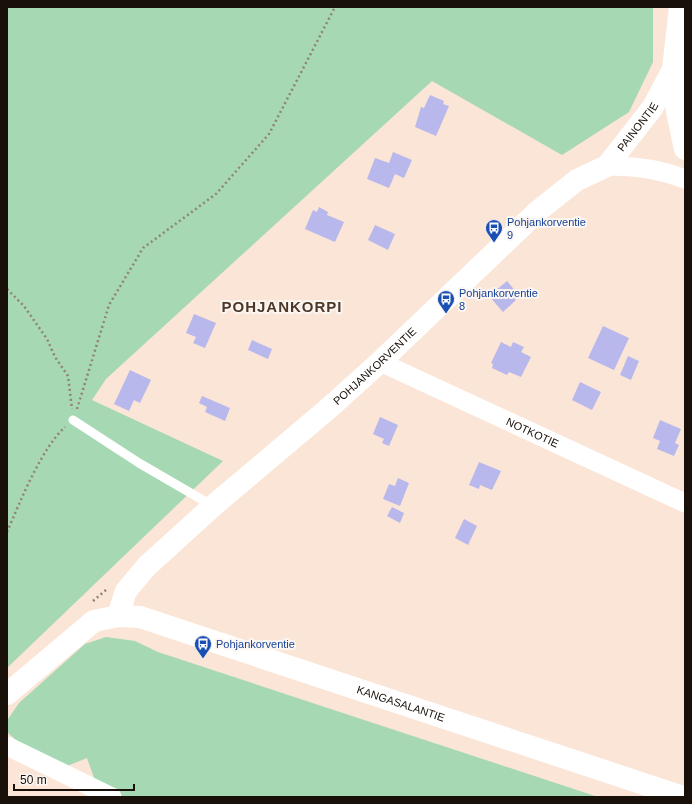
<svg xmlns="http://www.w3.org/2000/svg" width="692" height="804" viewBox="0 0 692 804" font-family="Arial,sans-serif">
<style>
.green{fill:#a5d8b3}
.building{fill:#b8b8ed}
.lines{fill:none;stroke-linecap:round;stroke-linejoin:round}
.path{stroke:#928277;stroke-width:2.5;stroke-dasharray:2 3;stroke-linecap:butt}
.service{stroke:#fff;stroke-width:9}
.minor{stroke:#fff;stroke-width:19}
.tertiary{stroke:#fff;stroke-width:22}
.secondary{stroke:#fff;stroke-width:22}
.labels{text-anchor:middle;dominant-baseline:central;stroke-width:4;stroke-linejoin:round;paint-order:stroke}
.street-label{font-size:11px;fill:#191009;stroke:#fcf6f2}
.transit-label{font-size:11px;fill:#164399;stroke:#fcf6f2;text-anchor:start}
.district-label{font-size:15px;font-weight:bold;letter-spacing:1px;fill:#4e3828;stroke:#fcf6f2}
</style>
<rect width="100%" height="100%" fill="#fbe5d6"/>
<g class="green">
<polygon points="7,7 653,7 653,62 629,112 562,155 432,81 106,379 92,400 223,461 7,668"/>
<polygon points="106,637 135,641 158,652 598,797 101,797 87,758 67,766 17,741 7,732 8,719 19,703 85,644"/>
</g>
<g class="building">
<polygon points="430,95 444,101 443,104 449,106 436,136 415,127 421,107 424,108"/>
<polygon points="393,152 412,160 404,178 395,174 389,188 367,179 375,158 389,163"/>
<polygon points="319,207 328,212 327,215 344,222 335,242 305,229 313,210 317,212"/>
<polygon points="375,225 395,234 388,250 368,240"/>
<polygon points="507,281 518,294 514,298 516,300 503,312 489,296"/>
<polygon points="194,314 216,323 205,348 193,343 196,337 186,333"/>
<polygon points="603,326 629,338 614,370 588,358"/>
<polygon points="252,340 272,349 268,359 248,350"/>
<polygon points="501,342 511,347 513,342 524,347 521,352 531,357 521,377 509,372 507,375 492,368 493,364 491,363"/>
<polygon points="628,356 639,361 631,380 620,375"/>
<polygon points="130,370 151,380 140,403 134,400 129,411 114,404"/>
<polygon points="580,382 601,392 592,410 572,400"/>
<polygon points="202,396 230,408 225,421 205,412 207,407 199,403"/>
<polygon points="380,417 398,425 389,446 382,443 384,439 373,434"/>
<polygon points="660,420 681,429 675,443 679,445 674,456 657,449 660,441 653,438"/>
<polygon points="479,462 501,471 492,490 480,485 479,489 469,485"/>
<polygon points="398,478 409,483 400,506 383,499 389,484 395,486"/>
<polygon points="392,507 404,513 400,523 387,516"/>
<polygon points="464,519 477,526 468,545 455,538"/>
</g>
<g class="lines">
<g class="path">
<polyline points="7,289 24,306 47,339 55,357 68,376 72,409"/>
<polyline points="77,409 109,305 143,248 216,194 269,134 335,7"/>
<path d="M7 532C20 502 41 449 65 427"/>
<polyline points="93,601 106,590"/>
</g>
<polyline class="service" points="73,420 139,463 213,506"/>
<g class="minor">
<path d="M607 166C636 166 658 169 685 179"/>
<path id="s1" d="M380 362 685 503"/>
<polyline points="7,746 112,797"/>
</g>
<g class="tertiary">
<polyline points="673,69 677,112 685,149"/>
<path id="s2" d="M118 616 126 591 147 566 213 506 329 408 380 362 538 211 577 180 607 166 653 107 673 69 680 7"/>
</g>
<path class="secondary" id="s3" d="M7 694 94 621 118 616 140 617 683 797"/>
</g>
<defs>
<g id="bus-pin" transform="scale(0.9)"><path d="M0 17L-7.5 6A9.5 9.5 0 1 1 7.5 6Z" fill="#1a4fb4" stroke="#fcf6f2"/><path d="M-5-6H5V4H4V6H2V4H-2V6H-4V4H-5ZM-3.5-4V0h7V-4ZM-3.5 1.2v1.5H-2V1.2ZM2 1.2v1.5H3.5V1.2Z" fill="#fff"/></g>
</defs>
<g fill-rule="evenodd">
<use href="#bus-pin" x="494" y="228"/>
<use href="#bus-pin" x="446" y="299"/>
<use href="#bus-pin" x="203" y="644"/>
</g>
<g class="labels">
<g class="street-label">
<text stroke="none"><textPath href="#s2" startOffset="720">PAINONTIE</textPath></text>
<text stroke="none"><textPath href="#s2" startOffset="362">POHJANKORVENTIE</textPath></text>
<text stroke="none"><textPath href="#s1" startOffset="168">NOTKOTIE</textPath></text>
<text stroke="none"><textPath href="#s3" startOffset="435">KANGASALANTIE</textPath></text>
</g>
<g class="transit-label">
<text x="507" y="222">Pohjankorventie<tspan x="507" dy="13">9</tspan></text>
<text x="459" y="293">Pohjankorventie<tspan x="459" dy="13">8</tspan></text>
<text x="216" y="644">Pohjankorventie</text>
</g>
<g class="district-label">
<text x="282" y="306">POHJANKORPI</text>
</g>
</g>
<rect width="692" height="804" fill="none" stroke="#191009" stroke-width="16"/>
<path d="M14 784v6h120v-6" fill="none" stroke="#191009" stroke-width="2"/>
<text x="20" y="784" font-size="12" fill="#191009" stroke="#fcf6f2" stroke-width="3" paint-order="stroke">50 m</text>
</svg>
